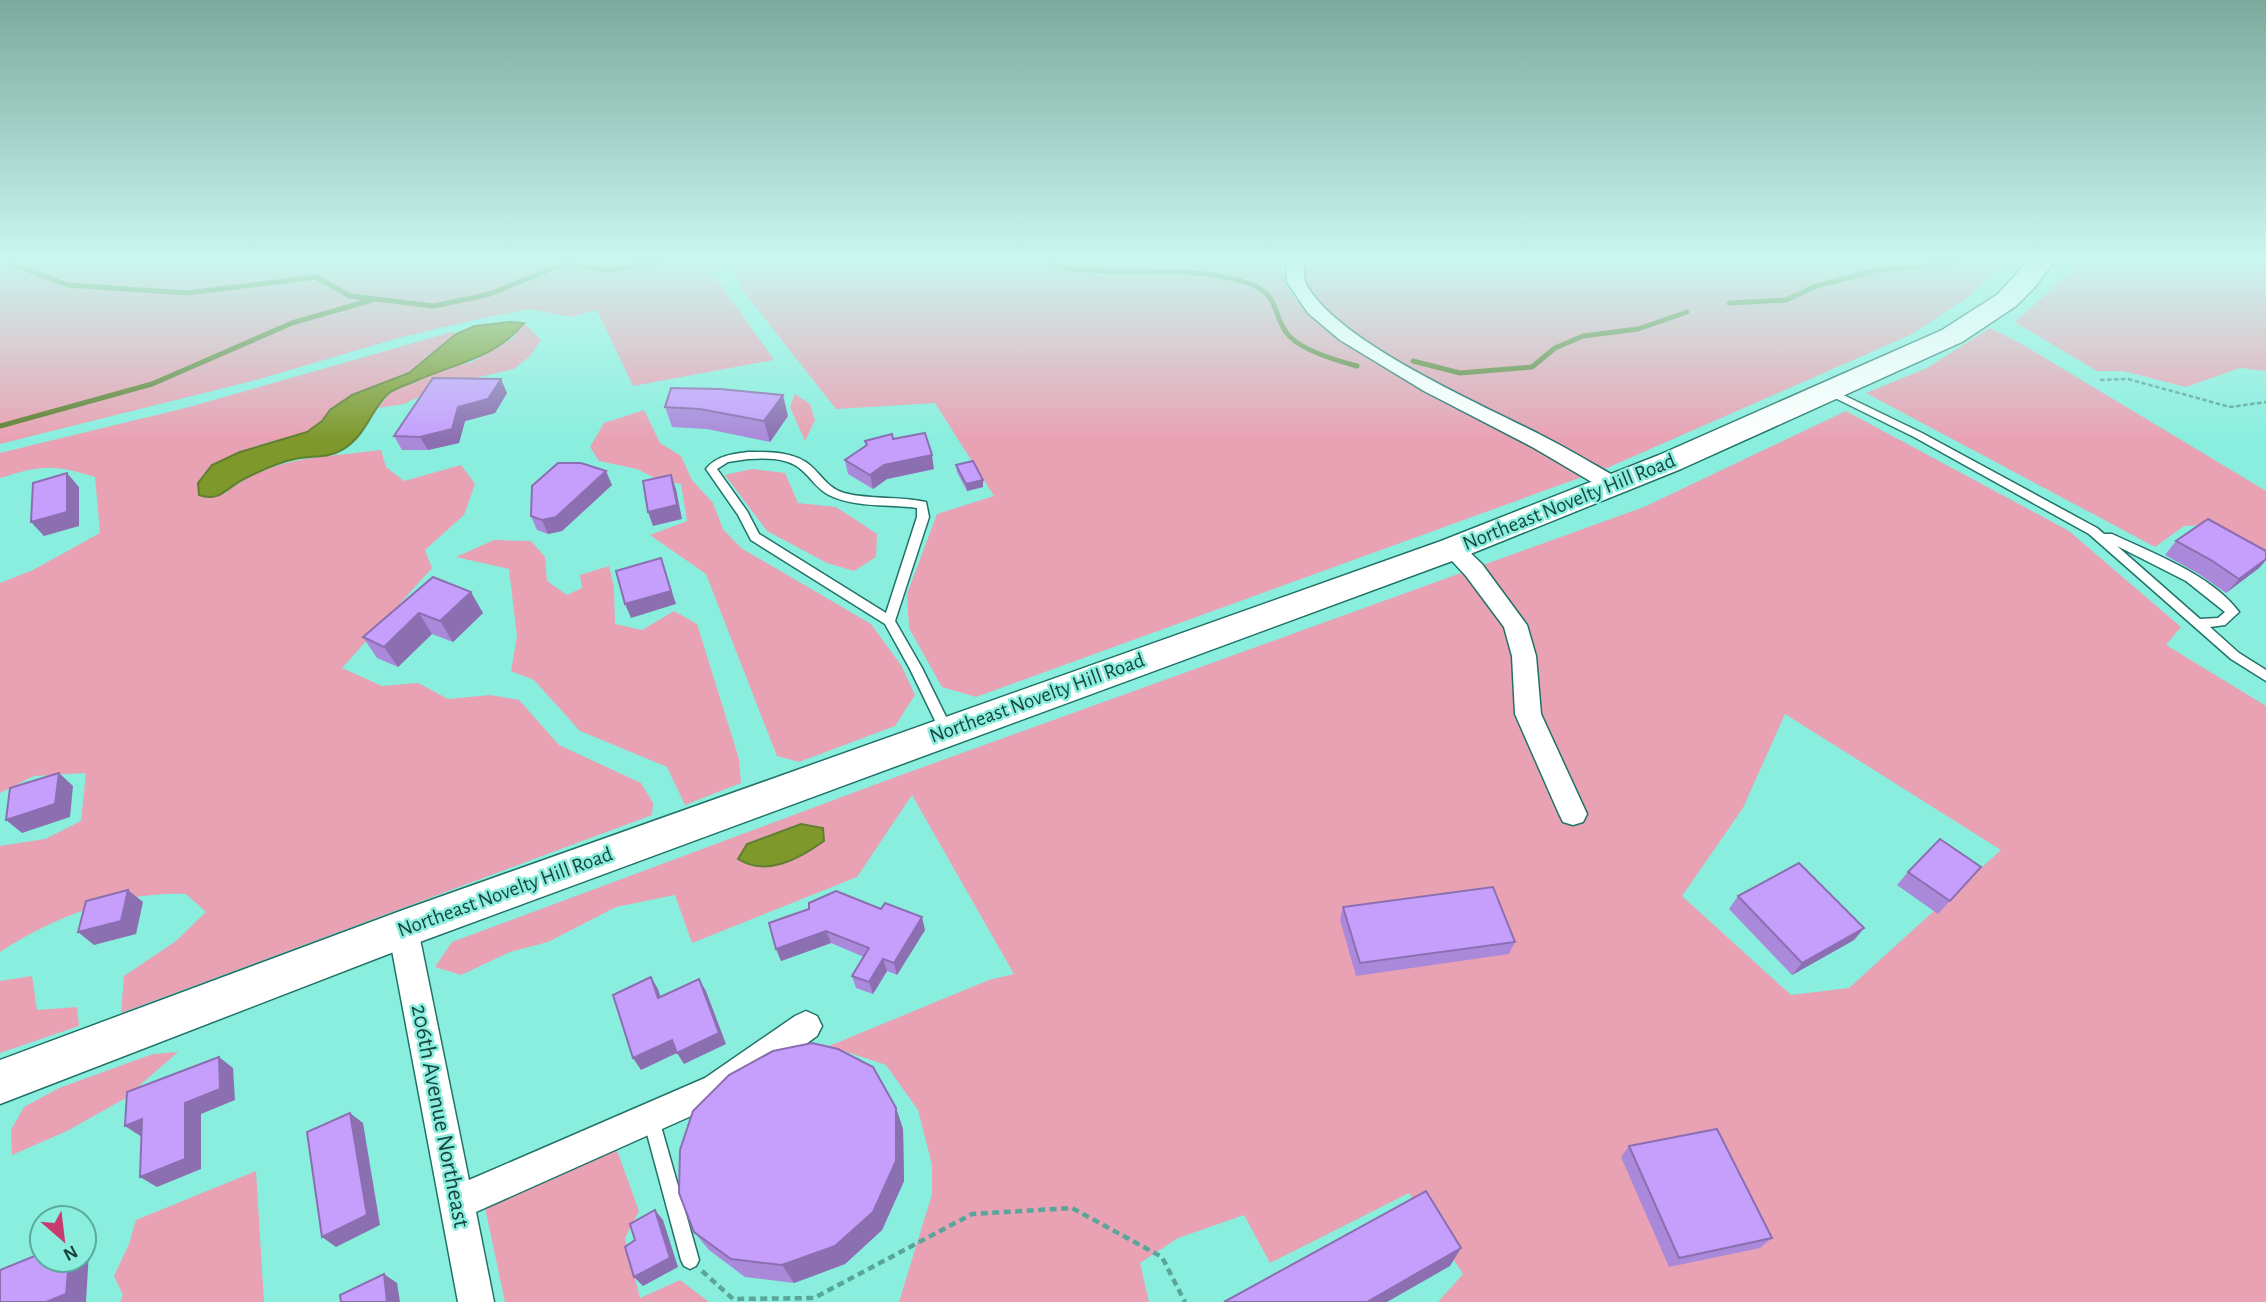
<svg xmlns="http://www.w3.org/2000/svg" width="2266" height="1302" viewBox="0 0 2266 1302" font-family="'Alegreya Sans',sans-serif">
<style>
.green{fill:#e9a2b4;fill-rule:evenodd}
.water{fill:#7e982c;stroke:#607f31;stroke-width:2}
.lines{fill:none;stroke-linecap:round;stroke-linejoin:round}
.stream{stroke:#607f31;stroke-width:5}
.service-casing{stroke:#217267;stroke-width:3}
.minor-casing{stroke:#217267;stroke-width:3}
.secondary-casing{stroke:#217267;stroke-width:3}
.path-far1{stroke:#59a59a;stroke-width:2.5;stroke-dasharray:4.5 2.5;stroke-linecap:butt}
.path{stroke:#59a59a;stroke-width:4.5;stroke-dasharray:7 4.5;stroke-linecap:butt}
.service{fill:#fff;fill-rule:evenodd}
.minor{fill:#fff;fill-rule:evenodd}
.secondary{fill:#fff;fill-rule:evenodd}
.wall{fill:#aa89da}
.shaded-wall{fill:#8b6fb1}
.building{fill:#c69ffd;stroke:#8b6fb1;stroke-width:2}
.labels{text-anchor:middle;dominant-baseline:central;stroke-width:5;stroke-linejoin:round;paint-order:stroke}
.street-label{font-size:21px;fill:#19443e;stroke:#89eede}
.near-street-label{font-size:24px;fill:#19443e;stroke:#89eede}
</style>
<rect width="100%" height="100%" fill="#89eede"/>
<g class="green">
<path d="M0 258 71 260 82 258H1283C1274 298 1334 332 1362 353 1336 326 1311 302 1297 267L1304 258H2010L1967 298 1910 335 1607 468 976 697 942 687 909 628 907 594 937 514 994 496 935 403 836 409 744 292 731 266 711 271 774 360 633 386 597 310 570 317 530 309 478 319 402 337 256 380 0 444Z"/>
<polygon points="2080,258 2266,258 2266,371 2240,368 2186,387 2123,371 2097,371 2015,322 2067,275"/>
<polygon points="524,323 541,340 530,356 514,369 443,385 404,404 378,408 390,393 444,369 472,362 513,338"/>
<polygon points="1990,328 2020,343 2266,491 2266,559 2203,525 2184,526 2155,547 1866,393 1927,368"/>
<path d="M452 332 456 334 409 373 352 395 330 410 322 421 307 432 263 444 212 465 224 494C273 455 322 458 381 450L386 467 404 481 461 465 475 484 464 515 425 550 432 568 342 668 382 686 418 683 448 699 490 695 519 700 559 745 641 783 653 803 652 815 121 1013 124 976 176 941 206 912 186 894C121 891 53 917 0 952V846L45 839 81 821 86 773 34 776 0 793V583L33 570 100 533 95 477C53 464 42 465 0 478V453L189 407Z"/>
<polygon points="795,394 810,404 815,420 805,441 790,407"/>
<polygon points="644,410 660,443 681,456 692,480 713,503 723,529 741,548 871,624 901,665 915,695 895,726 799,762 777,756 706,574 650,535 687,521 681,484 661,481 637,469 599,461 590,447 604,423"/>
<path d="M1846 411 2069 531 2181 627 2166 645 2266 706V1302H1438L1463 1274 1409 1193 1270 1263 1244 1215 1178 1238 1140 1263 1149 1302H899L932 1194V1165L918 1110 886 1065 829 1046 989 980 1014 974 912 795 857 877 692 943 675 895 616 907 548 942 510 952 461 975 435 967 452 942 901 775 1644 507ZM1785 714 2001 850 1849 988 1791 995 1682 896 1743 808Z"/>
<polygon points="752,469 785,473 798,503 836,507 877,534 876,557 854,571 827,563 767,531 725,475"/>
<polygon points="494,540 531,541 545,557 547,581 567,595 582,588 580,575 609,566 614,587 615,624 642,630 674,611 697,624 739,759 741,783 685,805 667,767 580,731 534,680 511,671 517,636 509,569 456,557"/>
<polygon points="32,976 37,1010 77,1007 79,1026 0,1053 0,981"/>
<polygon points="178,1052 124,1099 67,1131 12,1155 11,1130 24,1107 59,1088 153,1054"/>
<polygon points="615,1145 639,1211 625,1238 640,1298 680,1280 709,1302 505,1302 483,1198"/>
<polygon points="256,1171 264,1302 120,1302 123,1295 114,1276 129,1244 136,1220"/>
</g>
<g class="water">
<path d="M511 322 524 323C497 358 452 364 413 382 406 385 396 388 389 393 370 410 368 434 342 450 327 459 311 455 295 459 279 462 260 471 246 478 228 486 220 503 199 495L198 483 212 465 240 452 307 432 322 421 330 410 352 395 409 373 456 334 475 326Z"/>
<path d="M801 824 823 828 824 841C799 859 766 877 738 859L747 844Z"/>
</g>
<g class="lines">
<g class="stream">
<polyline points="5,258 11,264 68,285 187,293 316,277 350,296 434,306 490,294 563,264 608,270 675,259 762,258"/>
<path d="M1042 258C1062 272 1091 270 1115 271 1158 272 1207 269 1248 283 1280 295 1271 310 1286 332 1297 349 1338 361 1357 366"/>
<polyline points="1729,303 1786,300 1816,286 1877,270 1938,265 1969,258"/>
<polyline points="1413,361 1460,373 1532,367 1555,348 1583,336 1638,329 1687,312"/>
<polyline points="0,426 152,384 292,323 372,300"/>
</g>
<g class="service-casing">
<g id="service">
<path d="M1831 389 1922 433 2097 528 2104 534H2112C2152 553 2212 575 2239 612L2225 625 2210 627 2239 653 2266 670V681L2231 659 2089 534 1914 437 1827 394V390ZM2117 546 2186 581 2225 612 2218 618 2200 619Z"/>
<path d="M748 452C769 452 794 451 811 466 822 476 829 489 844 493 871 500 899 496 926 502L929 517 895 621 922 668 953 731 952 735H942L910 669 885 624 751 540 738 515 706 469C716 456 732 454 748 452ZM748 459C768 458 790 457 805 473 813 481 819 490 829 495 855 508 889 504 917 508V517L886 613 759 534 747 511 717 469 728 462Z"/>
<polygon points="651,1111 657,1113 659,1119 699,1260 696,1266 690,1269 684,1266 681,1260 643,1119 645,1113"/>
</g>
</g>
<g class="minor-casing">
<g id="minor">
<path d="M1286 258H1304C1304 266 1303 277 1306 284 1336 341 1480 404 1539 434 1567 448 1595 465 1623 481L1626 486 1623 491H1607L1534 448 1424 391 1340 340 1308 313 1287 282Z"/>
<polygon points="1452,541 1460,543 1482,564 1527,625 1536,656 1541,714 1587,814 1583,822 1573,825 1563,822 1559,814 1515,714 1512,656 1504,627 1466,576 1441,549 1444,543"/>
<polygon points="403,916 413,920 418,929 469,1180 705,1078 795,1016 806,1011 817,1016 822,1026 817,1036 727,1100 476,1212 494,1302 458,1302 388,929 393,920"/>
</g>
</g>
<g class="secondary-casing">
<polygon id="secondary" points="2031,258 2057,258 2033,289 2016,306 1962,342 1681,469 1463,557 417,943 0,1104 0,1060 403,910 1441,541 1659,455 1942,330 1998,294"/>
</g>
<polyline class="path-far1" points="2100,380 2128,379 2230,407 2266,402"/>
<polyline class="path" points="702,1271 733,1299 814,1298 972,1214 1072,1208 1162,1257 1185,1302"/>
<use href="#service" class="service"/>
<use href="#minor" class="minor"/>
<use href="#secondary" class="secondary"/>
</g>
<g class="wall">
<polygon points="671,388 788,416 770,442 707,429 672,427 665,407"/>
<polygon points="507,393 495,413 465,421 459,443 428,450 402,450 394,436"/>
<polygon points="865,441 934,469 887,479 873,489 848,474 845,460 866,446"/>
<polygon points="956,465 983,480 983,487 967,491 957,472"/>
<polygon points="612,485 562,531 548,534 537,530 531,516"/>
<polygon points="2176,541 2266,551 2266,560 2259,568 2226,593 2199,574 2165,555"/>
<polygon points="433,577 483,613 453,642 432,634 398,667 377,658 363,637"/>
<polygon points="1981,867 1938,914 1897,885 1908,872"/>
<polygon points="1738,896 1864,928 1854,940 1792,975 1729,909"/>
<polygon points="1343,907 1515,942 1509,954 1356,976 1340,920"/>
<polygon points="809,909 925,930 897,975 887,971 873,994 856,988 852,976 864,957 831,943 781,961"/>
<polygon points="896,1108 903,1129 904,1181 882,1230 845,1264 794,1283 745,1277 709,1250 694,1232"/>
<polygon points="1629,1146 1772,1238 1760,1248 1669,1267 1621,1157"/>
</g>
<g class="shaded-wall">
<polygon points="501,379 507,393 495,413 465,421 459,443 428,450 420,437 458,407"/>
<polygon points="783,395 788,416 770,442 764,421"/>
<polygon points="932,455 934,469 887,479 873,489 870,475 884,465"/>
<polygon points="606,471 612,485 562,531 548,534 542,520"/>
<polygon points="67,473 79,487 79,526 44,536 31,522"/>
<polygon points="671,475 676,489 682,519 653,526 648,512"/>
<polygon points="983,480 983,487 967,491 966,484"/>
<polygon points="661,558 676,604 631,618 625,604"/>
<polygon points="2266,559 2266,560 2259,568 2226,593 2239,579"/>
<polygon points="471,592 483,613 453,642 440,621"/>
<polygon points="419,613 432,634 398,667 384,647"/>
<polygon points="59,773 73,786 70,817 22,833 6,820"/>
<polygon points="128,890 143,902 136,934 94,945 78,932"/>
<polygon points="922,917 925,930 897,975 894,963"/>
<polygon points="1864,928 1854,940 1792,975 1802,963"/>
<polygon points="826,931 831,943 781,961 776,949"/>
<polygon points="883,959 887,971 873,994 869,982"/>
<polygon points="651,977 658,989 665,1010 658,998"/>
<polygon points="699,979 706,991 726,1044 684,1064 677,1053"/>
<polygon points="672,1040 679,1052 641,1070 633,1058"/>
<polygon points="219,1057 233,1068 235,1100 201,1114 201,1169 157,1187 140,1177 185,1103"/>
<polygon points="896,1108 903,1129 904,1181 882,1230 845,1264 794,1283 782,1265"/>
<polygon points="350,1113 363,1123 380,1225 336,1247 322,1237"/>
<polygon points="142,1119 142,1137 125,1126"/>
<polygon points="655,1210 663,1220 678,1267 643,1286 634,1277"/>
<polygon points="84,1248 89,1251 86,1302 46,1302 69,1260 84,1260"/>
<polygon points="1461,1248 1450,1266 1387,1302 1367,1302"/>
<polygon points="384,1274 397,1283 400,1302 387,1302"/>
</g>
<g class="building">
<polygon points="433,378 501,379 488,399 458,407 452,429 420,437 394,436"/>
<polygon points="671,388 720,389 783,395 764,421 700,409 665,407"/>
<polygon points="925,433 932,455 884,465 870,475 845,460 867,445 865,441 892,434 893,439"/>
<polygon points="973,461 983,480 966,484 956,465"/>
<polygon points="558,463 581,463 606,471 556,517 542,520 531,516 532,486"/>
<polygon points="67,473 67,512 31,522 33,483"/>
<polygon points="671,475 677,505 648,512 643,481"/>
<polygon points="2208,519 2266,551 2266,559 2239,579 2211,560 2176,541"/>
<polygon points="661,558 671,591 625,604 616,571"/>
<polygon points="433,577 471,592 440,621 419,613 384,647 363,637"/>
<polygon points="59,773 55,804 6,820 10,788"/>
<polygon points="1940,839 1981,867 1950,901 1908,872"/>
<polygon points="1799,863 1864,928 1802,963 1738,896"/>
<polygon points="1493,887 1515,942 1360,963 1343,907"/>
<polygon points="128,890 121,921 78,932 86,901"/>
<polygon points="836,891 881,909 885,903 922,917 894,963 883,959 869,982 852,976 869,948 826,931 776,949 769,923 809,909 809,903"/>
<polygon points="651,977 658,998 699,979 719,1033 677,1053 672,1040 633,1058 613,995"/>
<polygon points="812,1043 838,1049 873,1067 896,1108 896,1161 873,1212 835,1246 782,1265 731,1259 694,1232 679,1193 680,1150 693,1111 729,1075 773,1051"/>
<polygon points="219,1057 220,1089 185,1103 185,1159 140,1177 142,1119 125,1126 127,1092"/>
<polygon points="350,1113 367,1215 322,1237 307,1132"/>
<polygon points="1717,1129 1772,1238 1679,1258 1629,1146"/>
<polygon points="1426,1191 1461,1248 1367,1302 1224,1302"/>
<polygon points="655,1210 670,1258 634,1277 625,1247 635,1240 630,1224"/>
<polygon points="42,1253 42,1260 69,1260 66,1294 46,1302 0,1302 0,1270"/>
<polygon points="384,1274 387,1302 341,1302 340,1295"/>
</g>
<linearGradient id="sky" x2="0" y2="1"><stop stop-color="#7da99d"/><stop offset="0.59" stop-color="#caf7f0"/><stop offset="1" stop-color="#caf7f0" stop-opacity="0"/></linearGradient>
<rect width="2266" height="440" fill="url(#sky)"/>
<g class="labels">
<g class="street-label">
<text transform="translate(1569 502) rotate(-22)">Northeast Novelty Hill Road</text>
<text transform="translate(1037 698) rotate(-20)">Northeast Novelty Hill Road</text>
<text transform="translate(505 892) rotate(-20)">Northeast Novelty Hill Road</text>
</g>
<g class="near-street-label">
<text transform="translate(440 1116) rotate(79)">206th Avenue Northeast</text>
</g>
</g>
<g transform="translate(63 1239) rotate(152)"><circle r="33" fill="#89eede" stroke="#5caa9e" stroke-width="2"/>
<path d="M0-5L12 26L0 18L-12 26Z" fill="#c73c6f"/>
<text y="-10" font-size="19" font-weight="bold" text-anchor="middle" fill="#19443e">N</text>
</g>
</svg>
